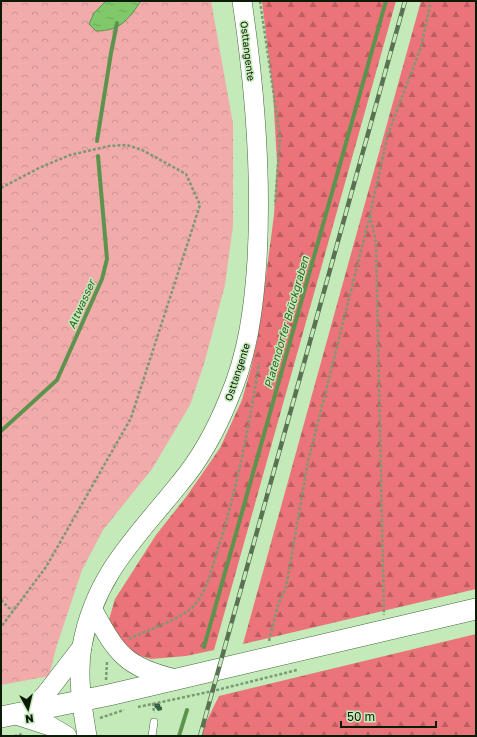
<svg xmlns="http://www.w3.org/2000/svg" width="477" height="737" viewBox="0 0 477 737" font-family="'Golos Text',sans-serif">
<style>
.forest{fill:url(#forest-firs)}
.park{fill:url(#park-crowns)}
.water{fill:url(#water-ripples);stroke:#5d944d}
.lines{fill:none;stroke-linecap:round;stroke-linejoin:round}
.stream{stroke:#5d944d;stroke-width:4}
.lane-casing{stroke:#46673c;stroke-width:8}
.secondary-casing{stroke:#46673c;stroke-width:20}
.primary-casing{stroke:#46673c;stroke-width:22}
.path{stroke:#7c9974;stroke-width:2.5;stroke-dasharray:3 2;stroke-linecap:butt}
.lane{stroke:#fff;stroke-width:7}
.secondary{stroke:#fff;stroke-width:19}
.primary{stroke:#fff;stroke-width:21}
.rail-casing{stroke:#5a7253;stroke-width:4.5}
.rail{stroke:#c4eab9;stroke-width:3;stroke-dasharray:9;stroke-linecap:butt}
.wall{fill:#34644a}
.building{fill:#3c7456;stroke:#2a513c}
.labels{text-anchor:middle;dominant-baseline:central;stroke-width:3;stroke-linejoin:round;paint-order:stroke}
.street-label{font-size:10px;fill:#0c1a08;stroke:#c4eab9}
.water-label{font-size:11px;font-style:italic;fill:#315f21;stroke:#c4eab9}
</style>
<defs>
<pattern id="forest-firs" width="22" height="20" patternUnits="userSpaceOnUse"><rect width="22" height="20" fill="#ea7479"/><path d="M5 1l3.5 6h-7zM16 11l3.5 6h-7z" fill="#bc5e61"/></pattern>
<pattern id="park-crowns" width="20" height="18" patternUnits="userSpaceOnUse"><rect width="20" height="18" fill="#f1abab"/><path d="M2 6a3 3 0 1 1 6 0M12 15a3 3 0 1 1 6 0" fill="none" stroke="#cd9392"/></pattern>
<pattern id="water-ripples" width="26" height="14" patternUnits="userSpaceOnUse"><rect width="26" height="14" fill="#80c86a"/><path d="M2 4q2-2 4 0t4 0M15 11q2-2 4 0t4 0" fill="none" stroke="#6dab5a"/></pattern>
</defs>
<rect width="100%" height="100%" fill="#c4eab9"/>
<g class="forest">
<polygon points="262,1 396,1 214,650 186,656 151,659 127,652 108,623 115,599 156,535 186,497 220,448 242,400 251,368 258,336 274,215 277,162 273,93"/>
<polygon points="421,1 476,1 476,589 243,644"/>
<polygon points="476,634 476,736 199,736 219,696"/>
</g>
<polygon class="park" points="1,1 211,1 233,124 233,225 225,285 204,364 190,405 152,469 103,530 82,570 56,648 49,676 1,685"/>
<path class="water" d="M106 1H141C128 20 120 31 96 31L89 24 94 13Z"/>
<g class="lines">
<g class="stream">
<polyline points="97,141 111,53 117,23"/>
<polyline points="1,431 57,380 102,279 107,259 98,156"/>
<polyline points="204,647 386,1"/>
<polyline points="179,736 187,710"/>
</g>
<g class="lane-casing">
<polyline id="lane" points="152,736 154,722"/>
</g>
<g class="secondary-casing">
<g id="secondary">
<path d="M93 610C117 654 125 667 176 679"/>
<polyline points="27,713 45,695 82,647"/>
<polyline points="16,715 50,726 67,736"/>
<path d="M87 736C82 707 77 675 82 646 95 574 137 537 180 483 201 458 217 428 229 398 248 354 254 307 257 260 262 172 255 88 242 1"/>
</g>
</g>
<g class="primary-casing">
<polyline id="primary" points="1,717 109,695 476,609"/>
</g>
<g class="path">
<polyline points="260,1 280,137 275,205"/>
<polyline points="1,188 39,168 70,155 109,146 127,145 142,150 186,174 200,205 131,418 46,567 1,627"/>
<polyline points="370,215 376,243 384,615"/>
<polyline points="1,600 13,612"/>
<path d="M129 639C147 630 186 618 197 602 207 589 212 568 217 552 237 490 249 427 259 363"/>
<polyline points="269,641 278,605 286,587 308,462 370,215 388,134 421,47 431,1"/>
<polyline points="106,680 107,661"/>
<polyline points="153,703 154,713"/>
<polyline points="138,707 213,691 297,670"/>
<polyline points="100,718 124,710"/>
<polyline points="14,736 23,734"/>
</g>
<use href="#lane" class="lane"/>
<use href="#secondary" class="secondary"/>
<use href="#primary" class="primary"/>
<g class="rail-casing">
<polyline id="rail" points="200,736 405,1"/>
</g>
<use href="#rail" class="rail"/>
</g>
<polygon class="wall" points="155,704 162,707 162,710 158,711 155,707"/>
<polygon class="building" points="155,704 159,704 160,706 155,707"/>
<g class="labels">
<g class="street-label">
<text transform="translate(248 51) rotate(83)">Osttangente</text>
<text transform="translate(237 372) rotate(-72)">Osttangente</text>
</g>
<g class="water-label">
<text transform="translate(81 304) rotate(-66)">Altwasser</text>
<text transform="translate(286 322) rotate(-74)">Platendorfer Brückgraben</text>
</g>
</g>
<rect width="477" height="737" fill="none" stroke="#0c1a08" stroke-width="4"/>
<g transform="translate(28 709) rotate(172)" stroke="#c4eab9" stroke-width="3" paint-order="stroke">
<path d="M0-3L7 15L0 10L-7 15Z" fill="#0c1a08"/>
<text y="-6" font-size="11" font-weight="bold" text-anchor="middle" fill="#0c1a08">N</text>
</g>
<path d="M341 721v6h95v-6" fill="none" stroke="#0c1a08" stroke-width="2"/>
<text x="347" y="721" font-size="12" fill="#0c1a08" stroke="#c4eab9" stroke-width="3" paint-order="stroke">50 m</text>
</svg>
